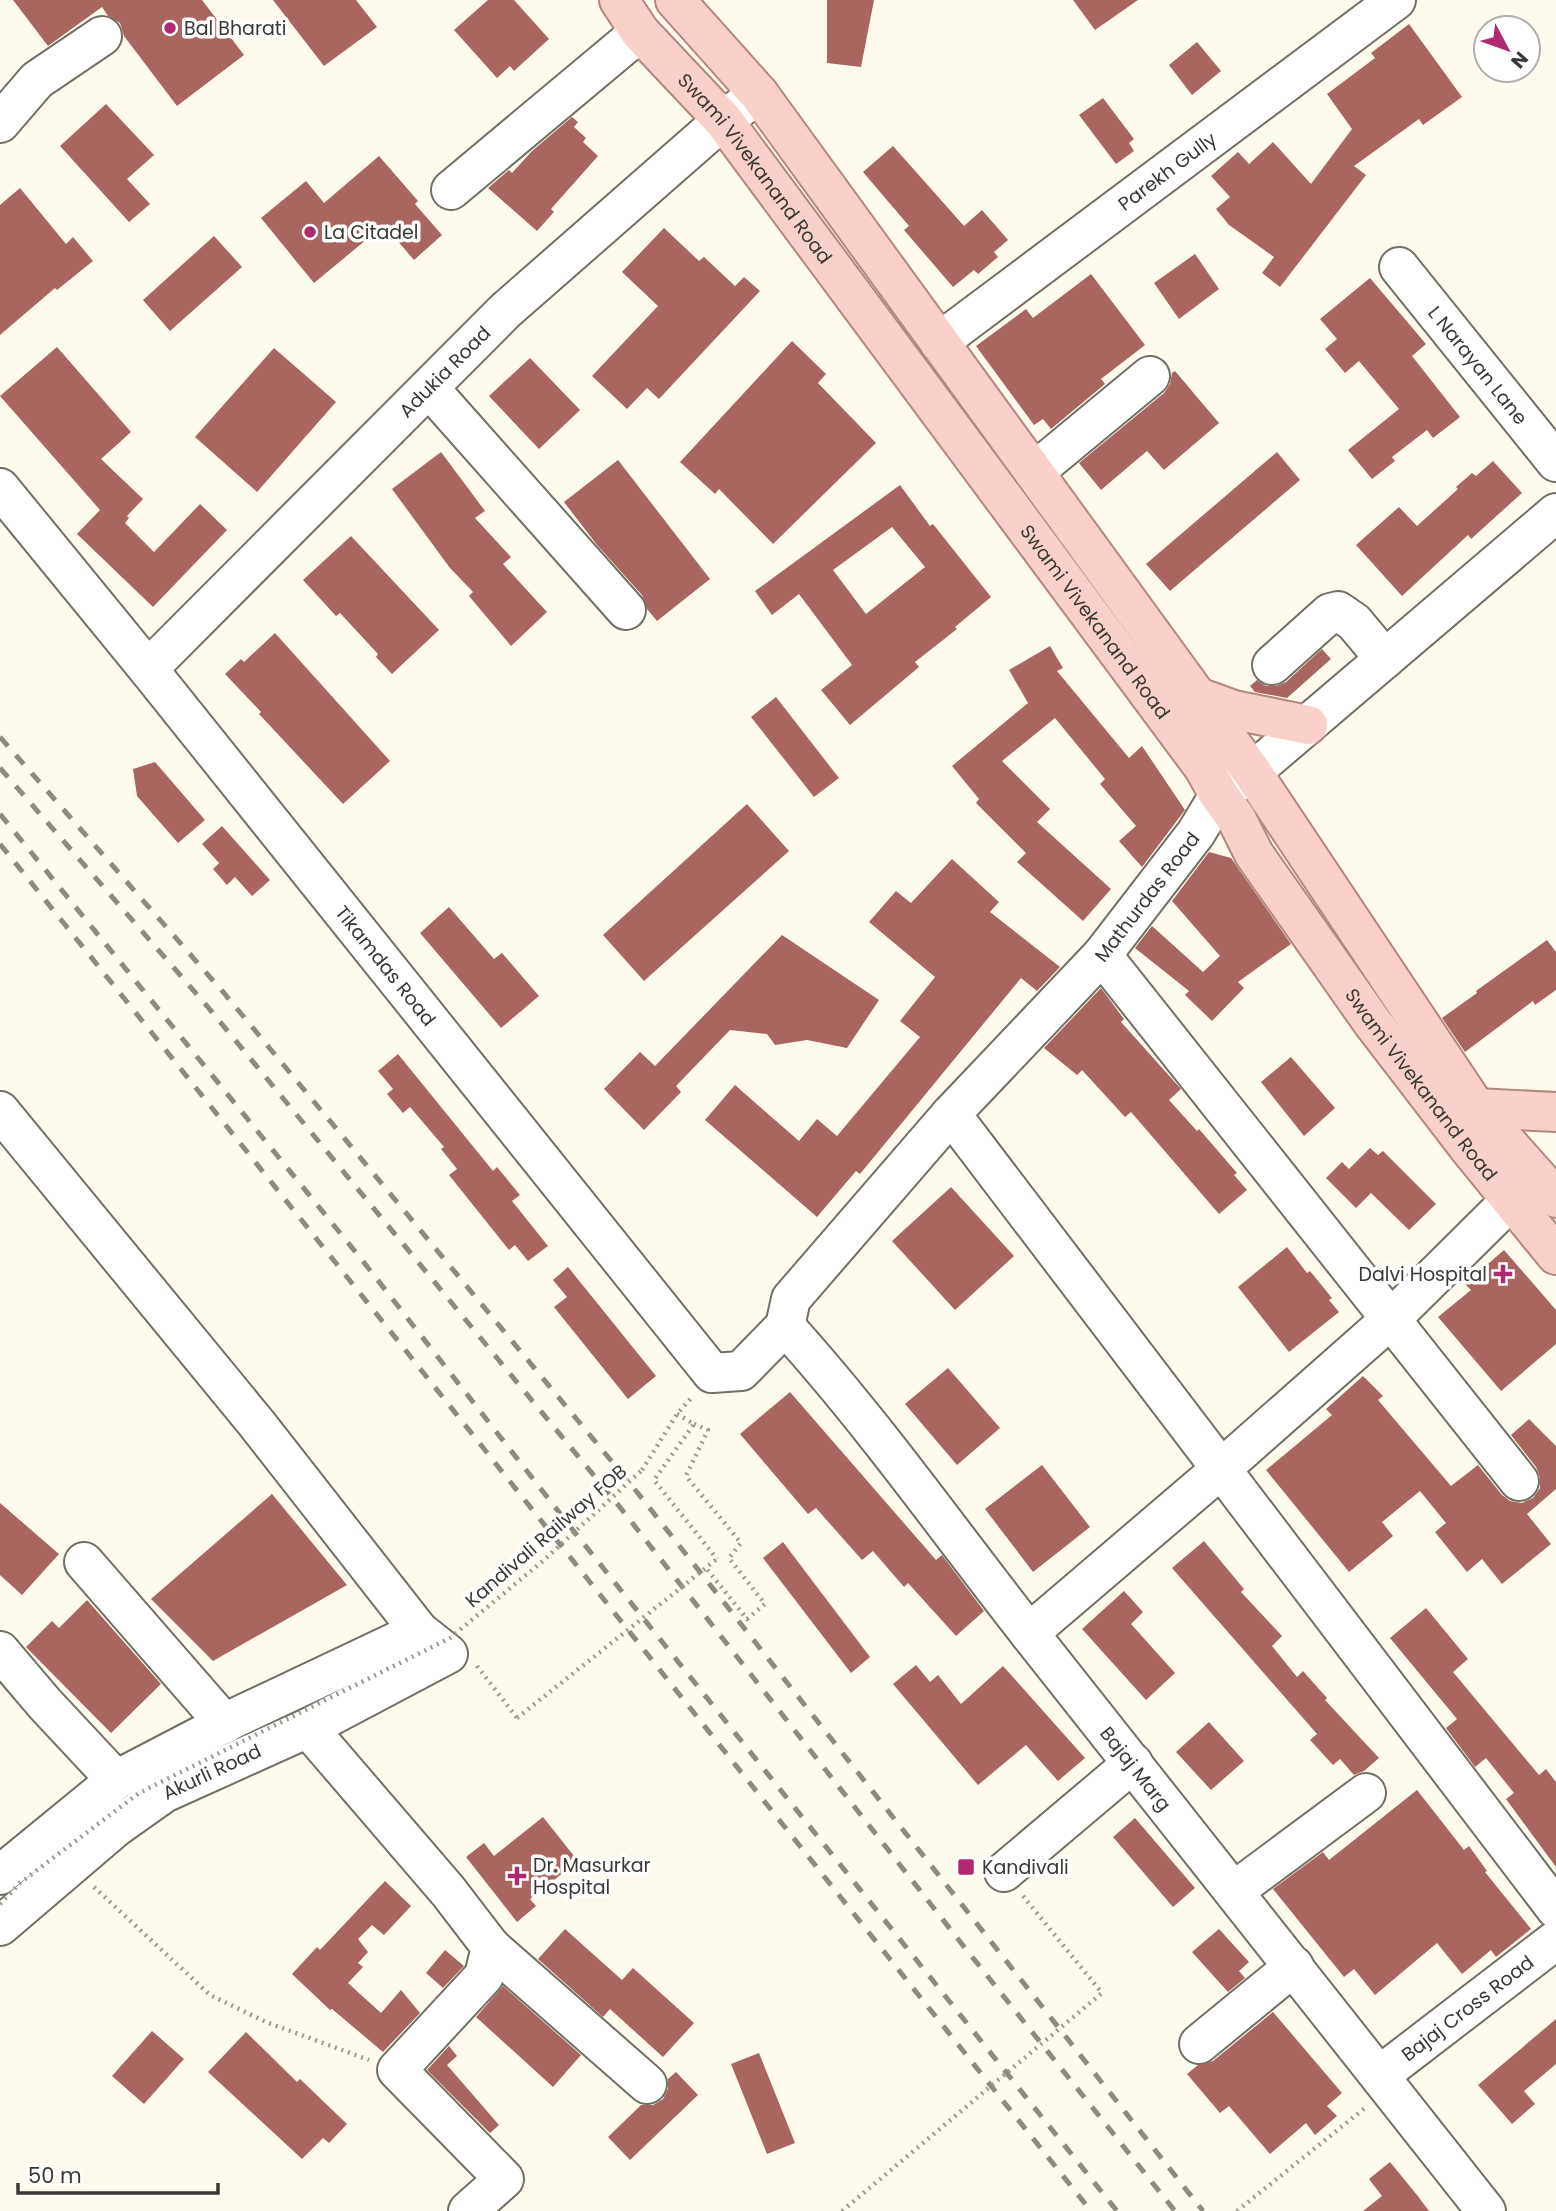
<svg xmlns="http://www.w3.org/2000/svg" width="1556" height="2211" viewBox="0 0 1556 2211" font-family="Poppins,sans-serif">
<style>
.building{fill:#a96560;fill-rule:evenodd}
.lines{fill:none;stroke-linecap:round;stroke-linejoin:round}
.minor-casing{stroke:#726f65;stroke-width:42}
.major-casing{stroke:#b4877f;stroke-width:42}
.path{stroke:#9c9a92;stroke-width:4.5;stroke-dasharray:2 5;stroke-linecap:butt}
.minor{stroke:#fff;stroke-width:38}
.major{stroke:#fad1ca;stroke-width:38}
.rail{stroke:#8c8a83;stroke-width:5;stroke-dasharray:12 12;stroke-linecap:butt}
.path-bridge{stroke:#9c9a92;stroke-width:4.5;stroke-dasharray:2 5;stroke-linecap:butt}
.poi-dot{fill:#af2a70;stroke:#fff;stroke-width:2.5}
.labels{text-anchor:middle;dominant-baseline:central;stroke-width:7;stroke-linejoin:round;paint-order:stroke}
.poi-label{font-size:19px;fill:#393834;stroke:#fff;text-anchor:start}
.street-label{font-size:19px;fill:#393834;stroke:#fff}
</style>
<rect width="100%" height="100%" fill="#fefbee"/>
<g class="building">
<polygon points="13,0 202,0 244,55 177,106 124,36 120,23 108,16 102,7 48,46"/>
<polygon points="273,0 356,0 377,27 324,66"/>
<polygon points="488,0 514,0 549,39 514,71 510,66 497,78 454,30"/>
<polygon points="827,0 874,0 861,67 827,63"/>
<polygon points="1073,0 1138,0 1095,30"/>
<polygon points="1409,24 1462,97 1423,125 1419,119 1354,166 1366,175 1280,287 1262,273 1274,257 1229,225 1216,209 1230,197 1211,176 1238,152 1249,164 1273,142 1311,184 1352,129 1327,94 1375,58 1371,53"/>
<polygon points="1197,42 1221,71 1192,95 1169,65"/>
<polygon points="1103,98 1134,139 1129,143 1134,151 1116,164 1079,115"/>
<polygon points="106,104 154,155 127,179 150,204 129,222 60,146"/>
<polygon points="572,117 578,122 574,127 586,138 583,142 598,156 551,209 554,212 537,231 488,188 509,170 512,173 532,151"/>
<polygon points="893,146 964,226 982,210 1008,240 994,252 998,257 978,274 974,270 953,287 904,230 909,226 863,172"/>
<polygon points="379,156 418,201 415,204 442,235 414,260 384,225 314,283 261,218 306,181 324,203"/>
<polygon points="20,188 66,244 73,237 93,261 57,290 55,288 0,335 0,205"/>
<polygon points="664,228 699,261 704,257 735,286 744,277 760,291 659,399 647,388 627,409 592,376 658,306 622,272"/>
<polygon points="214,236 242,267 170,331 143,300"/>
<polygon points="1195,254 1219,289 1179,319 1154,283"/>
<polygon points="1091,274 1145,345 1101,379 1105,384 1051,429 1043,419 1034,425 976,346 1026,309 1033,318"/>
<polygon points="1370,278 1426,344 1412,356 1460,417 1433,438 1427,430 1392,457 1395,461 1372,479 1348,450 1399,409 1359,361 1345,373 1325,349 1337,339 1320,319"/>
<polygon points="792,341 826,374 818,383 876,443 773,544 719,489 715,494 680,462"/>
<polygon points="57,347 131,432 101,459 143,499 127,516 129,518 125,523 154,552 200,504 227,530 153,607 77,534 100,510 0,396"/>
<polygon points="274,348 336,402 257,492 195,437"/>
<polygon points="530,358 580,410 539,449 489,396"/>
<polygon points="1175,371 1219,423 1164,470 1147,451 1101,490 1079,463 1164,393 1170,384 1172,373"/>
<polygon points="441,452 485,511 475,518 511,557 503,564 547,612 511,646 469,596 473,592 450,568 392,489"/>
<polygon points="1277,452 1300,480 1170,591 1146,564"/>
<polygon points="618,460 710,579 657,621 647,609 642,595 597,545 564,502"/>
<polygon points="1493,461 1522,493 1471,539 1468,535 1402,596 1356,545 1399,507 1417,526 1458,489 1456,487 1472,473 1476,476"/>
<path d="M900 485 930 526 933 524 991 597 955 627 957 629 915 662 919 667 850 725 821 690 852 665 799 594 772 615 755 591ZM892 527 925 567 866 614 833 570Z"/>
<polygon points="351,536 439,630 392,674 376,657 378,654 340,613 336,616 303,580"/>
<polygon points="275,633 390,761 343,804 259,714 261,712 225,674 241,659 244,662"/>
<polygon points="1050,646 1063,668 1057,671 1129,758 1142,746 1185,810 1142,867 1119,841 1136,826 1100,784 1105,779 1055,718 1002,761 1050,809 1037,822 1111,889 1083,921 1017,862 1026,853 976,803 979,799 952,766 1028,703 1009,670"/>
<polygon points="1322,649 1331,659 1287,698 1255,692 1250,686 1257,680 1266,686 1276,686 1286,682"/>
<polygon points="776,697 839,778 814,797 751,717"/>
<polygon points="155,762 205,820 178,843 137,796 133,769"/>
<polygon points="747,804 789,851 644,981 603,935"/>
<polygon points="222,826 270,880 252,896 235,877 227,885 213,869 219,863 202,844"/>
<polygon points="1209,852 1231,858 1291,944 1238,982 1244,988 1212,1021 1185,995 1189,991 1135,948 1152,926 1203,972 1220,956 1172,901"/>
<polygon points="952,859 999,902 990,912 1060,967 1037,991 1021,978 860,1174 856,1171 817,1217 705,1120 735,1085 799,1141 817,1119 837,1136 920,1037 900,1021 935,977 869,922 896,891 911,903"/>
<polygon points="449,907 494,959 502,953 539,996 501,1028 420,933"/>
<polygon points="782,935 879,1000 847,1048 807,1040 775,1045 767,1034 730,1030 676,1086 681,1092 644,1130 604,1089 640,1052 655,1066"/>
<polygon points="1547,940 1556,952 1556,990 1535,1005 1533,1001 1465,1052 1442,1018 1477,993 1476,991"/>
<polygon points="1101,988 1124,1019 1121,1022 1181,1089 1169,1100 1197,1131 1199,1129 1237,1173 1234,1175 1247,1190 1219,1214 1131,1112 1125,1117 1082,1070 1077,1075 1044,1048"/>
<polygon points="398,1054 493,1171 497,1167 520,1195 512,1201 548,1246 528,1261 515,1245 509,1250 449,1175 457,1169 441,1149 444,1147 410,1107 403,1113 387,1094 393,1089 378,1071"/>
<polygon points="1291,1057 1335,1108 1304,1136 1261,1082"/>
<polygon points="1370,1148 1378,1155 1383,1151 1436,1204 1409,1230 1371,1193 1356,1208 1326,1178 1342,1162 1349,1169"/>
<polygon points="951,1187 1014,1256 955,1310 892,1241"/>
<polygon points="1287,1247 1307,1273 1310,1271 1332,1298 1329,1300 1339,1312 1289,1352 1238,1287"/>
<polygon points="1504,1250 1556,1310 1556,1344 1501,1391 1438,1317 1471,1290 1465,1284"/>
<polygon points="568,1267 656,1376 628,1399 554,1307 567,1297 553,1280"/>
<polygon points="948,1368 1000,1428 957,1465 905,1404"/>
<polygon points="1363,1376 1383,1396 1378,1400 1451,1486 1478,1465 1502,1495 1510,1501 1522,1503 1533,1498 1540,1488 1540,1477 1536,1467 1511,1435 1529,1419 1556,1446 1556,1489 1527,1514 1551,1544 1502,1584 1482,1559 1467,1572 1435,1532 1446,1523 1420,1491 1382,1522 1393,1536 1349,1572 1266,1470 1332,1415 1326,1409"/>
<polygon points="790,1392 936,1560 942,1555 984,1611 956,1636 908,1583 904,1587 873,1551 862,1560 816,1508 808,1514 740,1434"/>
<polygon points="1042,1465 1090,1527 1033,1572 985,1509"/>
<polygon points="272,1494 347,1585 213,1661 151,1599"/>
<polygon points="0,1503 59,1554 22,1595 0,1575"/>
<polygon points="1204,1541 1244,1589 1241,1592 1282,1636 1272,1646 1297,1677 1303,1671 1327,1698 1325,1700 1379,1758 1364,1771 1354,1775 1340,1759 1333,1765 1310,1740 1317,1734 1172,1568"/>
<polygon points="783,1542 870,1657 851,1673 763,1558"/>
<polygon points="1124,1591 1143,1612 1131,1624 1175,1673 1146,1700 1082,1629"/>
<polygon points="87,1600 161,1684 111,1733 26,1647 52,1621 59,1628"/>
<polygon points="1426,1608 1468,1659 1453,1672 1539,1775 1546,1769 1556,1782 1556,1867 1506,1799 1514,1793 1486,1758 1475,1767 1446,1728 1457,1719 1390,1638"/>
<polygon points="916,1665 930,1682 938,1675 961,1704 1003,1666 1085,1758 1058,1781 1026,1745 978,1785 893,1684"/>
<polygon points="1209,1722 1244,1761 1211,1790 1176,1752"/>
<polygon points="1417,1790 1464,1850 1469,1846 1487,1871 1485,1872 1531,1929 1496,1957 1491,1950 1462,1974 1437,1943 1375,1995 1354,1969 1344,1977 1273,1889 1323,1852 1329,1860"/>
<polygon points="543,1817 578,1861 530,1899 536,1906 517,1922 466,1857 484,1843 494,1856"/>
<polygon points="1135,1818 1195,1888 1173,1907 1113,1837"/>
<polygon points="385,1881 411,1906 384,1935 372,1925 358,1939 368,1952 358,1963 363,1967 348,1983 381,2013 401,1990 420,2013 383,2052 332,2009 330,2010 292,1974 317,1947 320,1950"/>
<polygon points="565,1929 622,1980 633,1968 694,2023 663,2057 610,2009 603,2017 538,1959"/>
<polygon points="1219,1929 1249,1962 1239,1971 1245,1978 1228,1992 1192,1952"/>
<polygon points="445,1950 464,1966 443,1988 426,1973"/>
<polygon points="503,1986 581,2055 553,2087 476,2017"/>
<polygon points="1273,2012 1342,2093 1327,2106 1337,2116 1315,2135 1306,2123 1270,2154 1229,2106 1220,2113 1187,2074 1198,2065 1213,2061"/>
<polygon points="1556,2019 1556,2064 1524,2091 1535,2104 1512,2124 1478,2085"/>
<polygon points="152,2031 184,2059 144,2104 112,2076"/>
<polygon points="246,2032 297,2082 300,2079 347,2124 329,2143 323,2138 302,2159 208,2072"/>
<polygon points="449,2046 457,2056 447,2065 499,2125 490,2133 427,2070"/>
<polygon points="759,2053 795,2143 767,2154 731,2064"/>
<polygon points="676,2072 698,2095 630,2160 608,2137 641,2105 653,2105 663,2099 668,2089 668,2079"/>
<polygon points="1390,2162 1417,2195 1429,2211 1363,2211 1382,2196 1369,2179"/>
</g>
<g class="lines">
<g class="minor-casing">
<g id="minor">
<polyline points="0,123 37,80 102,36"/>
<polyline points="451,190 640,32"/>
<path id="s1" d="M1399 267 1556 462"/>
<path id="s2" d="M939 342 1396 0"/>
<polyline points="429,388 626,610"/>
<polyline points="1034,472 1150,376"/>
<path id="s3" d="M0 488 148 669 712 1373 741 1371 785 1326"/>
<polyline points="1272,665 1330,613 1338,611 1354,622 1385,659"/>
<path id="s4" d="M148 669 505 311 723 120 759 94"/>
<polyline points="1102,955 1519,1481"/>
<polyline points="0,1111 257,1424 419,1631 448,1654 308,1728 164,1793 116,1827 0,1926"/>
<polyline points="951,1114 1556,1909"/>
<path id="s5" d="M785 1326 791 1299 951 1114 1102 955 1196 833 1219 795 1252 772 1556 513"/>
<path id="s6" d="M785 1326C873 1423 948 1530 1029 1633 1180 1826 1335 2018 1486 2211"/>
<polyline points="84,1562 225,1724"/>
<polyline points="1029,1633 1221,1469 1392,1318 1511,1200"/>
<polyline points="0,1651 45,1704 116,1780"/>
<polyline points="308,1728 448,1891 491,1947 484,1976 397,2070 504,2179 468,2211"/>
<polyline points="1004,1872 1133,1763"/>
<polyline points="0,1875 116,1780 239,1716 419,1631"/>
<polyline points="1234,1891 1366,1793"/>
<polyline points="491,1947 647,2084"/>
<polyline points="1199,2044 1294,1966"/>
<path id="s7" d="M1380 2075 1556 1940"/>
</g>
</g>
<g class="major-casing">
<g id="major">
<path id="s8" d="M619 0 640 32 723 120 1204 768 1219 795 1236 818 1254 854 1372 1022 1468 1147 1556 1255"/>
<polyline points="675,0 759,94 1252,772 1476,1108 1556,1198"/>
<polyline points="1198,697 1234,710 1308,725"/>
<polyline points="1476,1108 1556,1112"/>
</g>
</g>
<g class="path">
<polyline points="677,1414 694,1424 654,1480 717,1559"/>
<polyline points="694,1424 708,1430 686,1476 741,1543 729,1558 765,1604 747,1619 706,1568"/>
<polyline points="642,1470 677,1414 693,1396"/>
<polyline points="477,1666 517,1718"/>
<polyline points="94,1887 210,1995 266,2022 369,2060"/>
<polyline points="1023,1896 1102,1993"/>
<polyline points="1237,2211 1365,2108"/>
</g>
<use href="#minor" class="minor"/>
<use href="#major" class="major"/>
<g class="rail">
<polyline points="0,737 224,993 637,1492 1203,2211"/>
<polyline points="0,768 207,1006 619,1506 965,1948 1175,2211"/>
<polyline points="0,814 362,1260 580,1539 1117,2211"/>
<path d="M0 844C366 1298 727 1756 1091 2211"/>
</g>
<g class="path-bridge">
<polyline points="517,1718 717,1559"/>
<polyline points="0,1904 20,1883 139,1793 450,1638 544,1560 642,1470"/>
<polyline points="842,2211 1102,1993"/>
</g>
</g>
<g class="poi-dot">
<circle cx="170" cy="28" r="7"/>
<circle cx="310" cy="232" r="7"/>
<path d="M1499.5 1263.5h7v7h7v7h-7v7h-7v-7h-7v-7h7z"/>
<rect x="957" y="1858" width="18" height="18" rx="3.5"/>
<path d="M513.5 1865.5h7v7h7v7h-7v7h-7v-7h-7v-7h7z"/>
</g>
<g class="labels">
<g class="poi-label">
<text x="184" y="28">Bal Bharati</text>
<text x="324" y="232">La Citadel</text>
<text x="1487" y="1274" text-anchor="end">Dalvi Hospital</text>
<text x="533" y="1865">Dr. Masurkar<tspan x="533" dy="22">Hospital</tspan></text>
<text x="982" y="1867">Kandivali</text>
</g>
<g class="street-label">
<text stroke="none"><textPath href="#s8" startOffset="217">Swami Vivekanand Road</textPath></text>
<text stroke="none"><textPath href="#s2" startOffset="285">Parekh Gully</textPath></text>
<text stroke="none"><textPath href="#s1" startOffset="126">L Narayan Lane</textPath></text>
<text stroke="none"><textPath href="#s4" startOffset="420">Adukia Road</textPath></text>
<text stroke="none"><textPath href="#s8" startOffset="784">Swami Vivekanand Road</textPath></text>
<text stroke="none"><textPath href="#s5" startOffset="565">Mathurdas Road</textPath></text>
<text stroke="none"><textPath href="#s3" startOffset="614">Tikamdas Road</textPath></text>
<text stroke="none"><textPath href="#s8" startOffset="1351">Swami Vivekanand Road</textPath></text>
<text transform="translate(546 1536) rotate(-41)">Kandivali Railway FOB</text>
<text stroke="none"><textPath href="#s6" startOffset="565">Bajaj Marg</textPath></text>
<text transform="translate(212 1772) rotate(-25)">Akurli Road</text>
<text stroke="none"><textPath href="#s7" startOffset="110">Bajaj Cross Road</textPath></text>
</g>
</g>
<g transform="translate(1507 49) rotate(131)"><circle r="33" fill="#ffffff" stroke="#b0afae" stroke-width="2"/>
<path d="M0-5L12 26L0 18L-12 26Z" fill="#af2a70"/>
<text y="-10" font-size="19" font-weight="bold" text-anchor="middle" fill="#393834">N</text>
</g>
<path d="M18 2183v10h200v-10" fill="none" stroke="#393834" stroke-width="3.5"/>
<text x="28" y="2183" font-size="21" fill="#393834" stroke="#ffffff" stroke-width="5" paint-order="stroke">50 m</text>
</svg>
